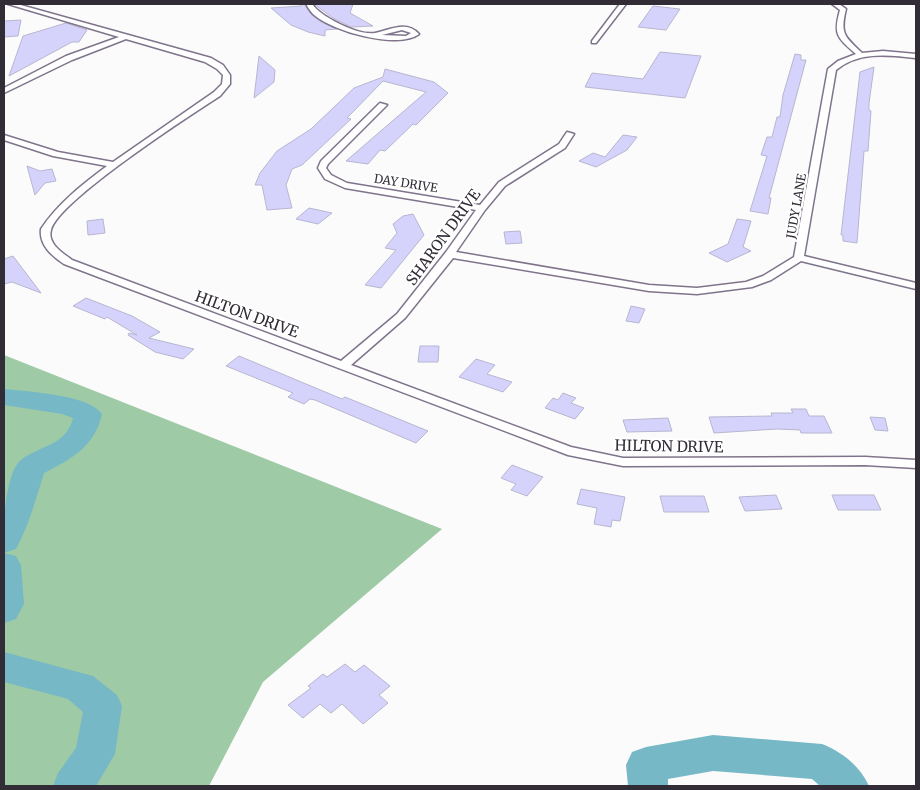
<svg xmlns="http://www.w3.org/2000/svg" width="920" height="790" viewBox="0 0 920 790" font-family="Merriweather,serif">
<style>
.forest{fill:#9fcaa6}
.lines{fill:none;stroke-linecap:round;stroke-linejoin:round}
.river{fill:#77b8c6;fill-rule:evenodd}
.building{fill:#d5d3fb;stroke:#b7b6d0}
.minor-casing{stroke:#7f748b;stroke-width:3}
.minor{fill:#fff;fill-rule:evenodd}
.labels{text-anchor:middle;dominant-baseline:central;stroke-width:4.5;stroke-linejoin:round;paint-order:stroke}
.far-street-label{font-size:12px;fill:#312c36;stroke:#fff}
.street-label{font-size:15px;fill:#312c36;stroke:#fff}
</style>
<rect width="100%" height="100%" fill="#fbfbfb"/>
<polygon class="forest" points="4,355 442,529 263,682 209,786 4,786"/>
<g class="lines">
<g class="river">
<path d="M4 389C28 392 88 394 102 414 95 446 72 459 44 473 36 499 29 525 16 549L4 553C3 532 4 474 21 460 40 445 66 446 73 418L62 414 4 405Z"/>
<polygon points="4,553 16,556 21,565 24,604 16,619 4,623"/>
<polygon points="4,652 93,676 117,695 122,706 115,754 96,786 53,786 58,773 76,748 83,712 68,699 4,682"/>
<path d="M713 735 822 744C842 752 860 766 869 786H820L812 779 713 771 668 779V786H628L626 765 632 752 646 747Z"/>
</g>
</g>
<g class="building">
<polygon points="301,4 304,4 311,14 321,22 337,29 325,30 325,36 308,32 291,25 271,8 301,6"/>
<polygon points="314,4 353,4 350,13 373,26 351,27 333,18"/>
<polygon points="653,6 680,9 666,30 638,27"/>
<polygon points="21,20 18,36 4,37 4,21"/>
<polygon points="66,23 87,30 79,42 72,42 9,76 23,36"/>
<polygon points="660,52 701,56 685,98 585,87 592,73 643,79"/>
<polygon points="795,54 801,55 801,60 806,60 769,198 771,198 768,214 750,211 767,156 761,155 767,137 772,137 777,117 780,117 783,95"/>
<polygon points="259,56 275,70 274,82 254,98"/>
<polygon points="874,67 869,103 869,110 871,111 868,151 864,151 857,243 843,241 843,235 841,235 860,72"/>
<polygon points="385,69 434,82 448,93 416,125 413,124 385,151 380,150 368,164 346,161 426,92 383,81 347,118 351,119 302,165 292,169 286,185 292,208 267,210 262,185 255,185 260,173 277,151 311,129 354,88 383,77"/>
<polygon points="623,135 637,137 627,150 596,167 579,161 593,153 605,157"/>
<polygon points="27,166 40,171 52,169 56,181 45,183 35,195"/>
<polygon points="309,208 332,213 318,224 296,219"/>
<polygon points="413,214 424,235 381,288 365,285 396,250 385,248 397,233 393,224 403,216"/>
<polygon points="103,219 105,233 88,235 87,221"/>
<polygon points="737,219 751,221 743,247 751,251 727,262 709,253 728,244"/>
<polygon points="520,231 522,243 506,244 504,232"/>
<polygon points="13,256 41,293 12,282 4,284 4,259"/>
<polygon points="86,298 132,316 160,332 149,338 194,349 183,359 155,352 128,335 129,333 137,335 107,317 105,319 73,306"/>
<polygon points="631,306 645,309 639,323 626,321"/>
<polygon points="420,346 439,346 438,362 418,362"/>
<polygon points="239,356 342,399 345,397 428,431 416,443 315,400 310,399 304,404 288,397 293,393 226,366"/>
<polygon points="476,359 495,365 487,374 512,382 503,392 459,377"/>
<polygon points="563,393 576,398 571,403 584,408 575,419 545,408 553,398 558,400"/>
<polygon points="791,409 806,409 809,416 824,416 832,433 801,433 800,430 777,429 714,433 709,417 772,416 771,413 793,413"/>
<polygon points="870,417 885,418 888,431 875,430"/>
<polygon points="668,418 672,431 627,432 623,420"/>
<polygon points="512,465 543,477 527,496 511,490 516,484 501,478"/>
<polygon points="581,489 625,497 620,521 612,520 611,527 594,524 597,508 577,504"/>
<polygon points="776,495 782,509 745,511 739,497"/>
<polygon points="832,495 874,495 881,510 838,510"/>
<polygon points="660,496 704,496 709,512 664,512"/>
<polygon points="345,664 355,672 364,665 390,686 379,695 388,703 363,724 342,704 331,713 320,704 303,718 288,705 311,688 308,686 323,674 327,677"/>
</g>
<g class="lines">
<g class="minor-casing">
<g id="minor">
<path d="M8 4H17L211 58 223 65 230 75V84L220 96C189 116 58 201 51 230 47 244 63 253 72 260L341 361 397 314 446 252 476 210 345 188 325 179 318 168 321 161 380 103 387 105 328 164 326 168 331 175 347 183 480 205 499 182 559 144 567 132 574 134 565 148 505 186 485 210 456 252 649 285 697 288 746 282 763 276 794 257 828 69 838 61 856 54C837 37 833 35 840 10L832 4H839L846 9C840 34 844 36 862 53L883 51 916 54V58C888 55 859 51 836 70L804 256 916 283V289L801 261 771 280 752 287 697 294 649 291 453 258 405 318 351 365 571 447 623 458 865 457 916 460V468L865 465 623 466 568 455 64 264C52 256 39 245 41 229 58 203 83 184 107 166L53 156 4 140V135L58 152 113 162 214 92 222 84 223 75 217 69 205 62 126 39 72 60 4 93V88L66 56 119 37Z"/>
<path d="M306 4H312C321 17 359 36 375 33 390 30 406 20 419 34 398 50 331 31 313 14 310 11 308 7 306 4ZM402 30 411 33 406 36 382 35Z"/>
<polygon points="620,4 626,4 596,43 592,43 592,41"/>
</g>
</g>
<use href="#minor" class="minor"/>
</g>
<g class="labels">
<g class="far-street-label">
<text transform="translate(406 183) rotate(9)">DAY DRIVE</text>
<text transform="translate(796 206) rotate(-80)">JUDY LANE</text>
</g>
<g class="street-label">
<text transform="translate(443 237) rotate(-54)">SHARON DRIVE</text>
<text transform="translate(247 314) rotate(20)">HILTON DRIVE</text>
<text transform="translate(669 446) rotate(1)">HILTON DRIVE</text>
</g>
</g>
<rect width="920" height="790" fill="none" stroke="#312c36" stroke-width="10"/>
</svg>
